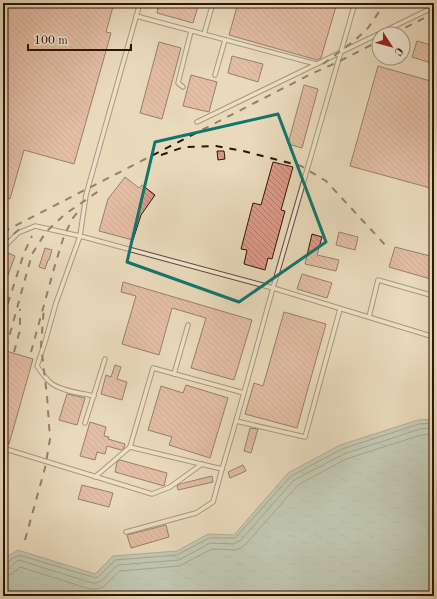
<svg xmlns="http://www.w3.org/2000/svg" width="437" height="599" viewBox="0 0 437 599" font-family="'Old Standard TT',serif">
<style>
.water{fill:url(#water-ripples);stroke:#6d786d}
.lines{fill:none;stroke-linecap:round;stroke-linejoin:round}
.shore{stroke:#63685c;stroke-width:1}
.building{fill:url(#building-back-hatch);stroke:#2f1406}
.service-casing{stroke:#5e4634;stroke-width:5.5}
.service{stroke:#f1e7d3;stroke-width:3.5}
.rail{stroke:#2f1406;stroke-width:2;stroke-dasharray:7 7;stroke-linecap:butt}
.marked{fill:none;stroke:#0f766e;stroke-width:3;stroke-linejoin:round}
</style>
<defs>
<pattern id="water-ripples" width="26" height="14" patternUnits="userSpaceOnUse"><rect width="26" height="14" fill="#97bbb1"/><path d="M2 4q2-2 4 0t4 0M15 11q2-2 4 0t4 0" fill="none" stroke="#82a097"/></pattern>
<pattern id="building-back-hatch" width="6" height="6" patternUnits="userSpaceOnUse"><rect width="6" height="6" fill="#dd9a88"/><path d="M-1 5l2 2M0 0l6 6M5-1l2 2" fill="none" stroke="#b47c6d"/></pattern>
</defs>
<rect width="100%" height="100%" fill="#e9dabc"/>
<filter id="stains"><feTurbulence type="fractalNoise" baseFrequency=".005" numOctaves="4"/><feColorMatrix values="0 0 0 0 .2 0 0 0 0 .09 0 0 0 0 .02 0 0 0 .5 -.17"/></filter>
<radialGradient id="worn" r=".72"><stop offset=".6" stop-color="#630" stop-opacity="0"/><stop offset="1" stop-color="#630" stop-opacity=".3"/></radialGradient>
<polygon class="water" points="434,419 434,596 3,596 3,564 8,556 18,550 95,574 113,556 177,551 208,534 234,535 288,473 340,445 418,420"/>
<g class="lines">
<g class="shore">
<polyline points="3,565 7,564 11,559 19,555 96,578 98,577 115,560 177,555 209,538 235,538 291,476 342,449 419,424 434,423"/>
<path d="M3 570C11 570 12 563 19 560L92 583H96L101 581 118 565 179 560 210 543 234 544 241 540 294 480 344 454 420 429 434 428"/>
<polyline points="3,576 12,574 20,567 90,589 97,589 103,587 120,571 179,566 183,564 212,549 235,550 241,548 245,545 298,485 346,459 421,435 434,434"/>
</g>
</g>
<g class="building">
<polygon points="3,3 114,3 106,32 111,33 74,164 24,150 10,199 3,197"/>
<polygon points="159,3 199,3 193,23 157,13"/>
<polygon points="238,3 337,3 321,58 317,60 229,35"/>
<polygon points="417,41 434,46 434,64 412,57"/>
<polygon points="159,42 181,48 162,119 140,113"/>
<polygon points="232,56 263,64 258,82 228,73"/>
<polygon points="378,66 434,82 434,189 350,166"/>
<polygon points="191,75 217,82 209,112 183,106"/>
<polygon points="304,85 318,89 302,148 288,144"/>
<polygon points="217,151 224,151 225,159 218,160"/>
<polygon points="273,162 293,167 281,210 285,211 272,259 268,258 265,270 244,264 247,250 241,249 253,203 261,205"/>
<polygon points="125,177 139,188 142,185 155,195 141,215 133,240 99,231 108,199"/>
<polygon points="339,232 358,237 355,250 336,245"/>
<polygon points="312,234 322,237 317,255 339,260 336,271 305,264"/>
<polygon points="395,247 434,257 434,280 389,267"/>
<polygon points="45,248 52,250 49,260 48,260 45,269 39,267"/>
<polygon points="8,253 15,256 4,286 3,266"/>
<polygon points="302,274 332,283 327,298 297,289"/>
<polygon points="123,282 252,320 234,380 191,368 206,318 172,308 159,355 122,344 136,296 121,292"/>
<polygon points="284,312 326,324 297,428 245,414 254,383 263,386"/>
<polygon points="3,350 33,359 9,444 3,443"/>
<polygon points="115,365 121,367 117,379 127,382 122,400 101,394 106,375 111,377"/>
<polygon points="186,385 228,398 210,458 169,445 172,437 148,430 161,386 183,393"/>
<polygon points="67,394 85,398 77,425 59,420"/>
<polygon points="90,422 106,427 104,436 109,437 108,439 125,444 124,448 121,450 107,446 105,454 97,452 95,460 80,456"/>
<polygon points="250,428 258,429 251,453 244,451"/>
<polygon points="120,460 167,473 164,486 115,472 117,462"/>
<polygon points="243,465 246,471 230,478 228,472"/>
<polygon points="212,476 213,482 178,490 177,486 180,484"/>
<polygon points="82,485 113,493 109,507 78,499"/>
<polygon points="166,525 169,537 131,548 127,535"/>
</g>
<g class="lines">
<g class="service-casing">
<g id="service">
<polyline points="136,16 316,64"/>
<polyline points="204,34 213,3"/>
<polyline points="215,75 225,40"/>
<polyline points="183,87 178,83 191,31"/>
<polyline points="197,122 434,7"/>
<polyline points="3,248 18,233 35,226 80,236 273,288 434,337"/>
<polyline points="369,317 378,280 434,296"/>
<polyline points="174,374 188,325"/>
<path d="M244 393 153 368 130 447 222 469C240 409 256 349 273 288 300 193 328 98 355 3"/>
<path d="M94 396C81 393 61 391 51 383 45 378 41 372 37 366L45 342 56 303 80 236 86 195 140 3"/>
<polyline points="236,421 305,437 340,309"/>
<polyline points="85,423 105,359"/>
<polyline points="3,452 9,450 152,494 170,487 202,464"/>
<polyline points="95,477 130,447"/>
<polyline points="126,532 196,513 213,502 222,469"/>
</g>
</g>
<use href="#service" class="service"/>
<g class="rail">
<polyline points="393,34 434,13"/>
<polyline points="323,64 354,41 368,28 385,3"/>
<polyline points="161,155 184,147 216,146 243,151 301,166 326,181 388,248"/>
<polyline points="3,232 311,74 338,62 379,41"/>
<polyline points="3,243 22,227"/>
<polyline points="3,317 9,300 24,253 32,236"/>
<polyline points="6,348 32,254 46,232 64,215 100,190"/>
<polyline points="14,352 20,330 20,309"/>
<polyline points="31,352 55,265 63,239 72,219 81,208"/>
<polyline points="25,540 45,468 50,439 47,396 41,345 44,307"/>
</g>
</g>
<path d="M0 0H437V599H0ZM278 114 326 242 239 302 127 262 155 142Z" fill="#e9dabc" fill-opacity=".55" fill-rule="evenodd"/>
<path class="marked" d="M278 114 326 242 239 302 127 262 155 142Z"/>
<rect width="437" height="599" fill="none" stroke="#e9dabc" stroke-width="16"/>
<rect x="4" y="4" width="429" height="591" fill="none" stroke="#2f1406" stroke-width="2"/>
<rect x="8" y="8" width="421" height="583" fill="none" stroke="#2f1406"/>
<g transform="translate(391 46) rotate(126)"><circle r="19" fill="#f1e7d3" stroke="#a39381"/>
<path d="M0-3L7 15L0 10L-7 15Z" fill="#8f2418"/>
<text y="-6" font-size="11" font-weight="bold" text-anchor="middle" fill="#2f1406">С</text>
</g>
<path d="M28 44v6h103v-6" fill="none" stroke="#2f1406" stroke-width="2"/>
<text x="34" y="44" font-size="12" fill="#2f1406" stroke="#f1e7d3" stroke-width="3" paint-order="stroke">100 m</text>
<rect width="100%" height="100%" filter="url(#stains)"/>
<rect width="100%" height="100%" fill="url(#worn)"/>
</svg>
